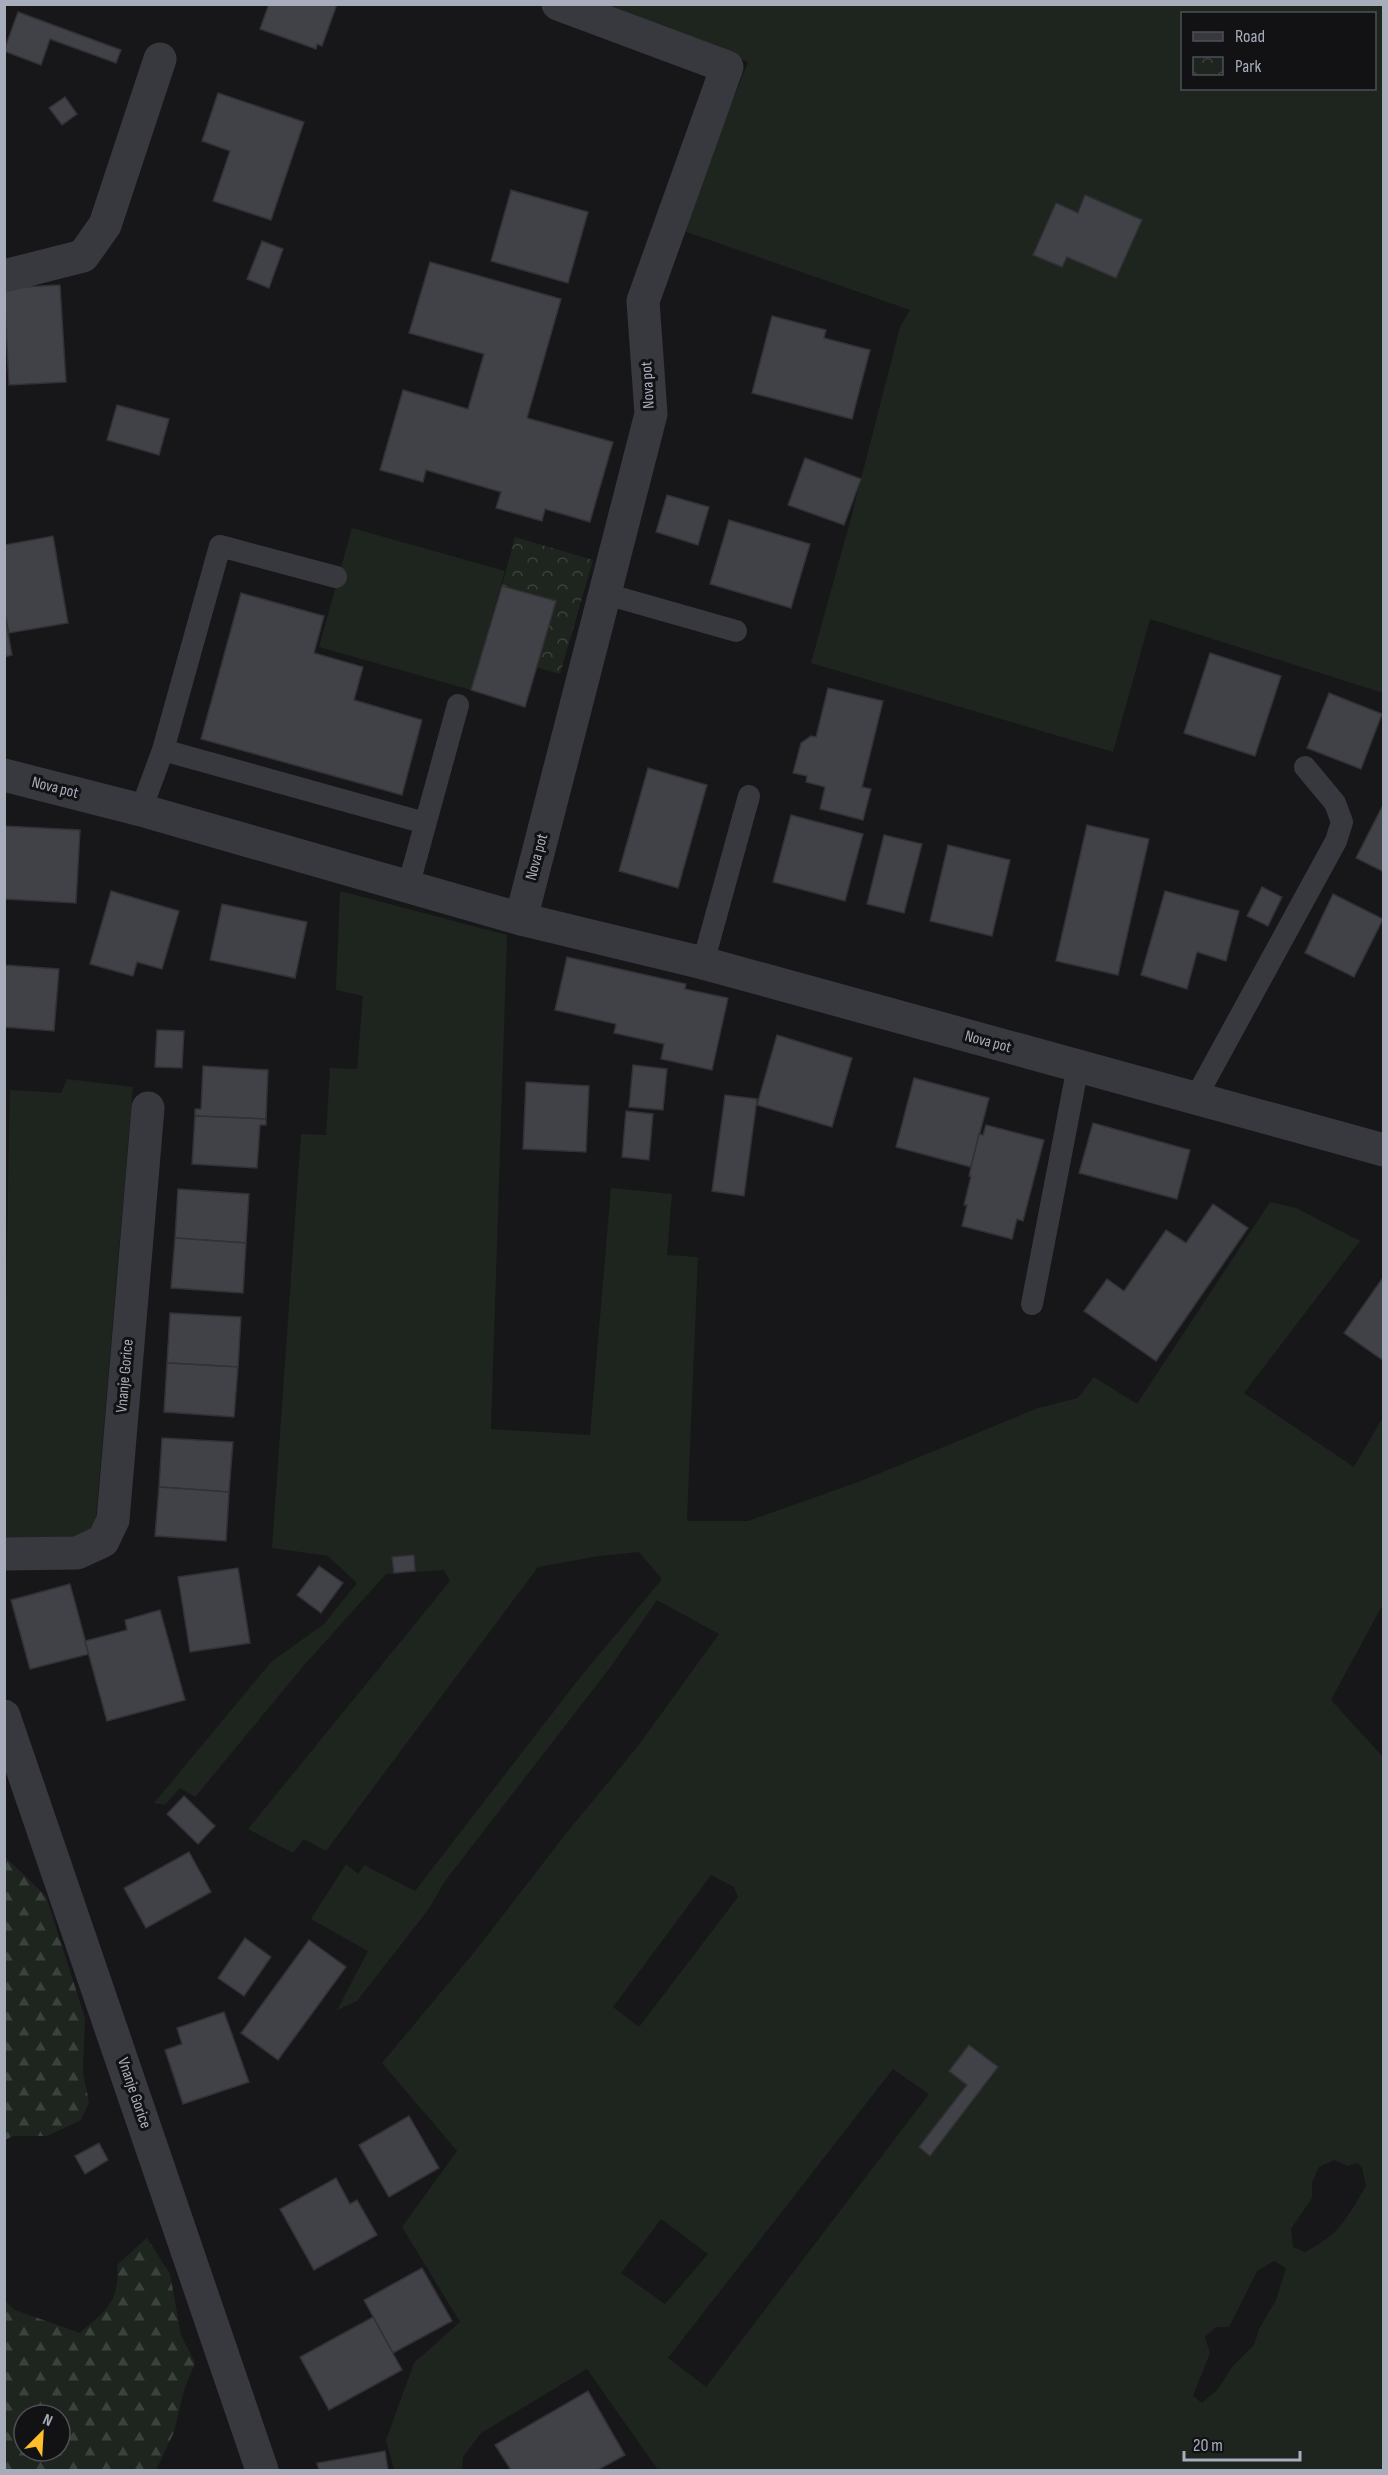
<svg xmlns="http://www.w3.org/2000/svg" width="1388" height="2475" viewBox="0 0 1388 2475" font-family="'Sofia Sans Condensed',sans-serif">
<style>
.grass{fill:#1d251e;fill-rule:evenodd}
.forest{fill:url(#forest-firs);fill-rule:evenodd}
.park{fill:url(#park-crowns)}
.building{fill:#414247;stroke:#313136;stroke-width:1.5}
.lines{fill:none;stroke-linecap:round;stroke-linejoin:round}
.service{stroke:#38393f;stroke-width:22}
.minor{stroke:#38393f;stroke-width:33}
.tertiary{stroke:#38393f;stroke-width:33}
.labels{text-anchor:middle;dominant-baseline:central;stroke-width:6;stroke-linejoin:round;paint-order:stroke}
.street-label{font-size:16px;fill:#a8adbb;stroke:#121215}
</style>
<defs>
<pattern id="forest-firs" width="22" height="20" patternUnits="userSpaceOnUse" patternTransform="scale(1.5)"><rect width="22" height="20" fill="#1d251e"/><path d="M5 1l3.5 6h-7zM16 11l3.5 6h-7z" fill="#3b423d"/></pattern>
<pattern id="park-crowns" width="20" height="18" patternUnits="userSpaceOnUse" patternTransform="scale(1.5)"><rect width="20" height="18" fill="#1d251e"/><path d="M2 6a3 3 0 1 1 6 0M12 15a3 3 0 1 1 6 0" fill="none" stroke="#3b423d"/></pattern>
</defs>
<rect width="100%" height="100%" fill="#17171a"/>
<g class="grass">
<path d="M598 5H1383V693L1150 619 1113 752 811 663 851 518 900 327 910 310 681 230 748 62ZM1182 14H1374V88H1182Z"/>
<polygon points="352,528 505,571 471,690 319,647"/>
<path d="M340 891 507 935 491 1429 590 1435 611 1188 672 1194 667 1255 698 1257 687 1521H748L861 1481 1038 1408 1078 1398 1094 1377 1137 1404 1270 1202 1296 1208 1360 1241 1244 1393 1354 1467 1383 1417V1604L1331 1700 1383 1757V2470H658L587 2369 481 2433 463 2457 462 2470H394L386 2440 414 2363 460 2322 402 2227 457 2151 382 2063 472 1955 568 1831 638 1746 719 1634 657 1600 609 1669 445 1881 428 1910 357 2001 337 2010 368 1951 311 1919 346 1864 358 1874 364 1865 415 1891 578 1680 662 1579 639 1552 599 1556 538 1567 326 1851 304 1839 293 1853 248 1829 450 1581 444 1570 386 1574 306 1663 195 1797 180 1788 165 1805 154 1803 271 1662 324 1624 357 1583 328 1556 272 1548 301 1134 326 1135 330 1068 357 1069 363 996 336 990ZM711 1875 734 1887 738 1897 639 2027 613 2007ZM893 2069 929 2094 706 2387 668 2358ZM1334 2160 1348 2166 1357 2163 1362 2168 1366 2186C1347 2218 1339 2235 1305 2252L1293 2247 1291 2229 1312 2198V2183L1319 2167ZM661 2219 708 2254 665 2304 621 2273ZM1274 2261 1286 2268 1276 2300 1259 2329 1254 2345 1232 2367 1218 2389 1202 2403 1193 2396 1210 2353 1205 2337 1216 2327H1229L1257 2271Z"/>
<polygon points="67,1079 133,1087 96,1517 89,1533 77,1540 5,1546 5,1351 10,1090 61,1093"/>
</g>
<g class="forest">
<polygon points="4,1856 46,1896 85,2018 83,2073 89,2102 81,2120 47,2136 13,2136 5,2140"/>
<path d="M147 2238 170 2274 181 2335 195 2363 184 2390 174 2432 156 2470H5V2301L15 2310 80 2333C106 2310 120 2303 117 2265ZM24 2415H60V2451H24Z"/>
</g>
<polygon class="park" points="515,537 593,560 560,674 536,667 555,601 502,586"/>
<g class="building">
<polygon points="269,4 337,4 322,46 317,44 316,49 260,29"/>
<polygon points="18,12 121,50 116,63 50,39 41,65 4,51"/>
<polygon points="218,93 304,122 271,220 213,201 230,151 202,141"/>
<polygon points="65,97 77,114 62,125 49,108"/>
<polygon points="511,190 588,212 568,283 491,261"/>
<polygon points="1085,195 1142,220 1116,278 1067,257 1062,267 1033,255 1056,203 1078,213"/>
<polygon points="262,241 283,249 269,288 247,279"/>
<polygon points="430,262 561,299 527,418 613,442 590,522 545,509 542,521 496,508 501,492 426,470 423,482 380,470 403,390 468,409 484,354 409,333"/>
<polygon points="60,285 66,382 9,385 4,288"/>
<polygon points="772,316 826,330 824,338 870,350 852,419 752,393"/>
<polygon points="117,405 169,419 159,455 107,440"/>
<polygon points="805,458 861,479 844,525 788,505"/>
<polygon points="667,495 709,507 698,545 656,532"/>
<polygon points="729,520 810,544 791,608 710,584"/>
<polygon points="53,536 68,623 9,633 4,610 4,545"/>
<polygon points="502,586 556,601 525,707 471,690"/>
<polygon points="241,593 324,616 314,653 363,667 354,700 422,720 402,795 201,739"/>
<polygon points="4,610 12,655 4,657"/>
<polygon points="1210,653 1281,676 1255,756 1184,733"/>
<polygon points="828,688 883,701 862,787 871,789 863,820 820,809 825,787 806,782 807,776 793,773 801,743 811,736 816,737"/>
<polygon points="1329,693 1382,714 1361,769 1307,748"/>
<polygon points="648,768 707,785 678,888 619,871"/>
<polygon points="1384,803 1384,872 1356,858"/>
<polygon points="791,815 863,834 845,901 773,882"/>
<polygon points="1087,825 1149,839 1118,975 1056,961"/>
<polygon points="4,826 80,830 76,903 4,899"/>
<polygon points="884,835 922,844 904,913 867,904"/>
<polygon points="948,845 1010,860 992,936 930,921"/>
<polygon points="1262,887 1282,897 1268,926 1247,916"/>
<polygon points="111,891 179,911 162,969 137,962 133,976 90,964"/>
<polygon points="1165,891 1239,911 1226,961 1197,952 1187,989 1141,975"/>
<polygon points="1333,894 1383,919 1354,977 1305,953"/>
<polygon points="222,904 307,922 295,978 210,960"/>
<polygon points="567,957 686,984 685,989 728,998 712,1070 661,1059 664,1044 614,1033 616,1024 555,1010"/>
<polygon points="4,965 59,969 54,1031 4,1027"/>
<polygon points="157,1030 184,1031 182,1068 155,1067"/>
<polygon points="777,1035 852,1058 832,1127 757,1105"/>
<polygon points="633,1065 667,1069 663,1110 629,1107"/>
<polygon points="203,1066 268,1070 266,1119 195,1116 195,1109 201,1109"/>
<polygon points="914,1078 989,1098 971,1167 896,1147"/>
<polygon points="526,1082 589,1086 586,1152 523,1149"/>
<polygon points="725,1095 757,1099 744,1196 712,1191"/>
<polygon points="626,1111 653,1114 649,1160 622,1157"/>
<polygon points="195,1116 266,1119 266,1125 260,1125 257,1168 192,1164"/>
<polygon points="1093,1123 1190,1150 1177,1199 1079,1173"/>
<polygon points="986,1125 1044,1140 1023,1221 1017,1219 1012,1239 962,1226 967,1205 964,1205 971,1176 969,1176 971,1167 979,1134 983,1135"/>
<polygon points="178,1189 249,1194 246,1243 175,1238"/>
<polygon points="1213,1204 1248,1228 1156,1361 1084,1311 1107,1279 1124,1291 1166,1230 1186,1243"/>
<polygon points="175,1238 246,1243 243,1293 171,1288"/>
<polygon points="1384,1276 1384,1361 1344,1333"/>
<polygon points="170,1313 241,1317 238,1367 167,1363"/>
<polygon points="167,1363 238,1367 234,1417 164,1412"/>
<polygon points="162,1438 233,1442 229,1492 159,1487"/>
<polygon points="159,1487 229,1492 226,1541 155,1536"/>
<polygon points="414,1555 415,1571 394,1573 392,1557"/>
<polygon points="319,1566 343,1583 321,1613 297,1595"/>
<polygon points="238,1568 250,1643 190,1652 178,1577"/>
<polygon points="70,1584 89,1654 30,1669 11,1600"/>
<polygon points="160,1610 185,1700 107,1721 85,1641 127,1630 125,1620"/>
<polygon points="184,1796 215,1826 198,1844 167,1814"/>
<polygon points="189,1852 211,1892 146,1928 124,1888"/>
<polygon points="245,1938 271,1957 244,1996 218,1978"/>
<polygon points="309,1940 346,1967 278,2060 241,2033"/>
<polygon points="224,2012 249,2082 183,2104 165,2050 182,2044 177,2028"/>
<polygon points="969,2045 998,2067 930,2156 919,2147 967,2085 949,2071"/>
<polygon points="409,2116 439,2168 389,2197 359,2145"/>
<polygon points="99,2143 108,2160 85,2174 75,2156"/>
<polygon points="336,2178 350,2204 357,2200 377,2235 314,2270 280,2209"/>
<polygon points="422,2268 452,2321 393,2353 364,2300"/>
<polygon points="373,2317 402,2370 329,2410 300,2357"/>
<polygon points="588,2391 625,2455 598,2470 511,2470 495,2445"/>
<polygon points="385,2451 388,2470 319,2470 317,2463"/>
</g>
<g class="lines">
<g class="service">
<polyline points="606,594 736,631"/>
<polyline points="163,750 425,823"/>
<polyline points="141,810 163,750 220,546 336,577"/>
<polyline points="408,887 458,705"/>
<polyline points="703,963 749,796"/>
<polyline points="1195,1099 1336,841 1342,822 1335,803 1305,767"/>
<polyline points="1032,1304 1078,1066"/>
</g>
<g class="minor">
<polyline points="4,276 83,256 105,225 160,59"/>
<polyline points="521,919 651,414 643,301 727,67 558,4"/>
<polyline points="4,1554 77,1553 103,1541 113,1520 148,1108"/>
<polyline points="4,1716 262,2470"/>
</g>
<polyline class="tertiary" points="4,775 141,810 521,919 703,963 1384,1150"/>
</g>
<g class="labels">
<g class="street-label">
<text transform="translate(648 385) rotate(-93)">Nova pot</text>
<text transform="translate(55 788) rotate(14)">Nova pot</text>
<text transform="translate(537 857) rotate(-75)">Nova pot</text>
<text transform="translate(988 1042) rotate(15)">Nova pot</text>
<text transform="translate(125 1376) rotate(-85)">Vnanje Gorice</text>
<text transform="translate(134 2093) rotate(71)">Vnanje Gorice</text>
</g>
</g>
<rect width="1388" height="2475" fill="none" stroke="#a8adbb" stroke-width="12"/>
<rect x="1181" y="12" width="195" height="78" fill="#121215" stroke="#4e5057" stroke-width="1.5"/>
<rect x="1193" y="32" width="30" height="9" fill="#38393f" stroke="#4e5057" stroke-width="1.5"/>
<text x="1235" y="42" font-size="18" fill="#a8adbb">Road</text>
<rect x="1193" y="57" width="30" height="18" fill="url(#park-crowns)" stroke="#4e5057" stroke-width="1.5"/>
<text x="1235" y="72" font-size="18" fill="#a8adbb">Park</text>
<g transform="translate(42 2433) rotate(24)"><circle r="28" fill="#121215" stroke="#4e5057" stroke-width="1.5"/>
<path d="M0-4.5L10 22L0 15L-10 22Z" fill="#ffbe2a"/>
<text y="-9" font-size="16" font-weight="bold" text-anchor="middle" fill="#a8adbb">N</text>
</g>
<path d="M1184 2451v9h116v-9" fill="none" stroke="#a8adbb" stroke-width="3"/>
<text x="1193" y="2451" font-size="18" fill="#a8adbb" stroke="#121215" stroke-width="4.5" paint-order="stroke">20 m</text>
</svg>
